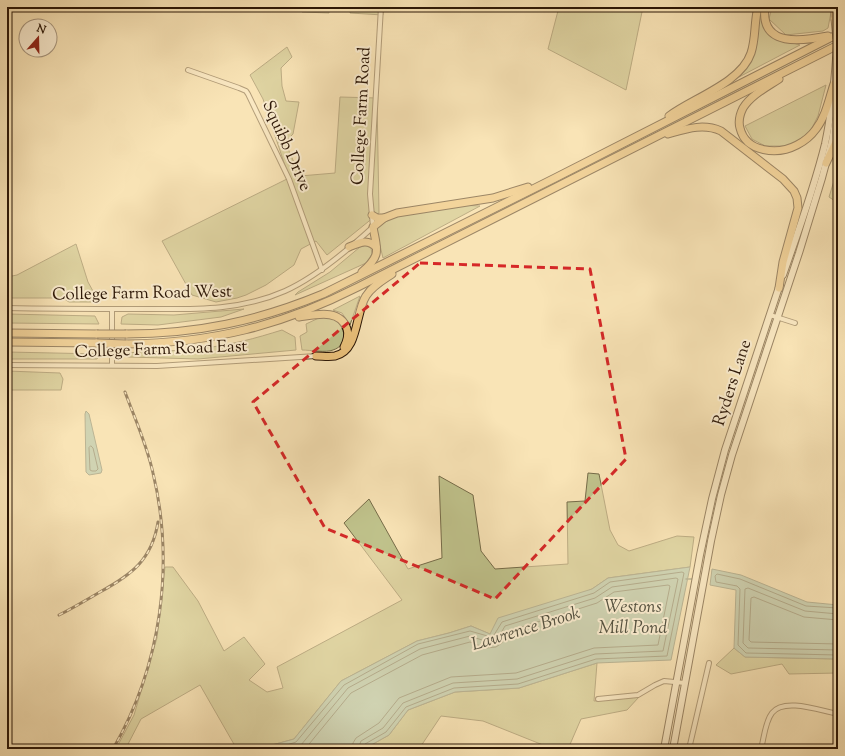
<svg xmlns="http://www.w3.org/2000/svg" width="845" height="756" viewBox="0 0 845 756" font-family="'Sorts Mill Goudy',serif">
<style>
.green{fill:#c0c38c;stroke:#766c49}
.water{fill:#9ebfad;stroke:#707b6a}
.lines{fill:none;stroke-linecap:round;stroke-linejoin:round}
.shore{stroke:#646a5a;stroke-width:1}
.stream{stroke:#707b6a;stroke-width:1.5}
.minor-casing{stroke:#5e4a32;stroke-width:6}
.secondary-casing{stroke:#2b1606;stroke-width:8}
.trunk-casing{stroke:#2b1606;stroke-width:9}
.minor{stroke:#fbedd0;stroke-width:4}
.secondary{stroke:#fbedd0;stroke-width:6}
.trunk{stroke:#ecc27b;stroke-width:7}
.rail-casing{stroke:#2b1606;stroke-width:3}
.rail{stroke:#fbedd0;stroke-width:1.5;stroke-dasharray:4.5;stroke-linecap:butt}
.secondary-bridge-casing{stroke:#2b1606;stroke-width:8;stroke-linecap:butt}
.trunk-bridge-casing{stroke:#2b1606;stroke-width:9;stroke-linecap:butt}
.secondary-bridge{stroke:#fbedd0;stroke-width:6}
.trunk-bridge{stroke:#ecc27b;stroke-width:7}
.marked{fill:none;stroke:#d62828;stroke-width:3;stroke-dasharray:8 5;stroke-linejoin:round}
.labels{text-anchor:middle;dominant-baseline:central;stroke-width:4;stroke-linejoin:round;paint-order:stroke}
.street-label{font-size:17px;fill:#2b1606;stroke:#fbedd0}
.water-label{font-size:18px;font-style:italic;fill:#535140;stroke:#fbedd0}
</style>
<rect width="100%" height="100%" fill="#f9e4b6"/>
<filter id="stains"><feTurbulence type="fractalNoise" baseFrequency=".005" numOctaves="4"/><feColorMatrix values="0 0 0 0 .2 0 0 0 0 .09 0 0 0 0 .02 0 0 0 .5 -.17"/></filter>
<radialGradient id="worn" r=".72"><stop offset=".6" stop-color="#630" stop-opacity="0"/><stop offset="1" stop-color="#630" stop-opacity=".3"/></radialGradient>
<g class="green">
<polygon points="302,7 329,7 329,13 302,12"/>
<polygon points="351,7 383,7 383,15 350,13"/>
<polygon points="559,7 643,7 626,90 548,49"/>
<polygon points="772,7 832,7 828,28 823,31 786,35 769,19"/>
<polygon points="760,9 766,27 790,42 800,45 739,77 751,60"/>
<polygon points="287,47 292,57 281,68 282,86 286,101 299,102 293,134 285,142 300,176 335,173 340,97 377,98 379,213 327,255 316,241 301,249 294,265 266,285 246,295 237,298 216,302 192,295 162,241 289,178 263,99 250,75"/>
<polygon points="826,85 818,116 810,132 790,146 765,146 752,139 745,126"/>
<polygon points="838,168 838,203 829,197"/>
<polygon points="459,205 480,206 383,258 376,229 385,220 404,215"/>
<polygon points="76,244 88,282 99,302 69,302 63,298 7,298 7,277 17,275"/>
<polygon points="367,245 371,248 372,254 366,263 295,295 298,292 330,272 360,247"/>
<polygon points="360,296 350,325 342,313 333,310"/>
<polygon points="244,309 221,317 158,325 121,324 122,317 128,314 174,315"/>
<polygon points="7,314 95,316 99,324 7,323"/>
<path d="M321 317C325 318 330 317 333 319 346 326 349 345 333 350 326 353 310 350 302 350L300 336 307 332 306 324Z"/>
<path d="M282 330 295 337 296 350 198 359 128 357 121 353C162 351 204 351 243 341 256 338 269 334 282 330Z"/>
<polygon points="7,352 101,354 97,359 7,359"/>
<polygon points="7,371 60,373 63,379 61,390 7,390"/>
<polygon points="588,473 599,474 610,530 618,545 629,551 677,536 694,537 690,567 608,578 592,589 490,634 471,626 449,633 417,641 341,681 294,739 265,747 263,749 231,749 235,746 200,685 141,719 126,748 118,745 134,715 157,638 165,567 173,567 198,601 224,651 244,637 265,664 249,680 267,692 283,688 277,667 402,600 344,523 369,499 408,569 442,558 439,476 473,495 481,551 495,569 568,564 567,502 585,501"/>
<polygon points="734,648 745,657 838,659 838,673 789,674 782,664 731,674 716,665"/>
<polygon points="597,663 594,701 639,697 627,710 581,719 568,749 553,749 483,721 441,716 419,749 364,749 389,735 408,710 455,692 519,688"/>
</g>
<g class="water">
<polygon points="86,411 89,414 102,470 101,473 89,475 86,472 85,414"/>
<polygon points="690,567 671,660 597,663 519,688 455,692 408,710 389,735 364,749 263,749 265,747 294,739 341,681 417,641 449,633 471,626 490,634 498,618 592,589 608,578"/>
<polygon points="712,569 741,575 807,602 838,605 838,659 745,657 734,648 736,590 710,585"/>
</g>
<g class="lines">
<g class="shore">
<polygon points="91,446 93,448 98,469 96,471 92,471 90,470 89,448"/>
<polyline points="838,608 806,606 740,579 717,574 715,576 716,582 737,586 740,589 738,645 746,653 838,655"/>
<polyline points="838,614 805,611 748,588 745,589 743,643 748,648 838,650"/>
<polyline points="838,620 804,617 754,597 751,598 749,640 751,642 838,644"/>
<polyline points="274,749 296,742 344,685 418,644 470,631 491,637 494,635 502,622 594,593 610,582 682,572 684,573 667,656 596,659 518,684 454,688 406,707 386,732 365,744 363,749"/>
<polyline points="293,749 301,745 348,688 420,649 470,636 488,642 493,642 498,638 505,626 595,598 612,587 676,578 678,579 663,651 595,654 517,679 453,683 403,703 383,728 361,741 358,749"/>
<polyline points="305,749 351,693 422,655 470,642 486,648 496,647 502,643 509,631 597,603 614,592 668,585 670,586 658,645 594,648 516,673 451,677 399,698 379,723 356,738 353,743 352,749"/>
</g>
<polyline class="stream" points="686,579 694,579"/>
<g class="minor-casing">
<g id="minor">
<polyline points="188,70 239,88 246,91 248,94 289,179 322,270"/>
<path d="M7 308C51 309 94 309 138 309 188 309 238 312 285 291 316 277 348 250 373 227L370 194 381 7"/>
<polyline points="112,309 112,365"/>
<polyline points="770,315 795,323"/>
<polyline points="7,365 157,366 316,356"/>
<polyline points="598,699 638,695 655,685 664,681 685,683"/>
<polyline points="689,749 709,663"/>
<path d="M761 749C764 738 765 722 772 713 784 697 821 711 838 714"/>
</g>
</g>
<g class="secondary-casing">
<g id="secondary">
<path d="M783 275C798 232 814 189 825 144 831 116 834 88 836 59"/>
<polyline points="664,749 700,555 712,499 725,450 780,284"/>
<polyline points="673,749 711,541 721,495 732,455 799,253 822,178 832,141 838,104"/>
</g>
</g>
<g class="trunk-casing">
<g id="trunk">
<path d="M765 7C760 48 803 41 828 36"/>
<polyline points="835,7 835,19"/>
<path d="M779 79C767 87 751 95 743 108 740 114 738 121 740 128 746 153 778 155 797 145 805 141 811 136 816 129 826 116 829 99 834 84"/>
<path d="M669 116C693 98 741 83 751 53 756 38 754 22 758 7"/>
<path d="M668 134C686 129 703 123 721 131L783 179 794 191 797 198 798 208 783 262 779 288"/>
<polyline points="826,163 838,138"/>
<polyline points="372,215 377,218 384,218"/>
<path d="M349 247C359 243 367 238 376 247"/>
<path d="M362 272C382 255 377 250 373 227L384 218 397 213 493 198 528 187"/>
<path d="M299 317C315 315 340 308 347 329 349 335 347 341 344 347"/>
<polyline points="7,333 97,334"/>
<path d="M126 334C196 334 258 321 323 294L555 178 838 34"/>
<polyline points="7,342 97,343"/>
<path d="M126 344C212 343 281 326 358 287L838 45"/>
<path d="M316 356C322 356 329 357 335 356 359 351 355 313 366 296 372 286 383 280 392 274"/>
</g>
</g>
<use href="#minor" class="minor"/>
<use href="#secondary" class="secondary"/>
<use href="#trunk" class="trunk"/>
<g class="rail-casing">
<g id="rail">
<path d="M59 615C73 608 86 600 100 592 131 575 152 560 158 522"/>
<path d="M113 749C161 666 175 565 153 473 147 445 135 419 125 392"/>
</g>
</g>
<use href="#rail" class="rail"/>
<g class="secondary-bridge-casing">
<polyline id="secondary-bridge" points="836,59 838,35"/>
</g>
<g class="trunk-bridge-casing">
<g id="trunk-bridge">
<polyline points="835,19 837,39"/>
<polyline points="97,334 126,334"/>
<polyline points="97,343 126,344"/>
</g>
</g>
<use href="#secondary-bridge" class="secondary-bridge"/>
<use href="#trunk-bridge" class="trunk-bridge"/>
</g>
<path d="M0 0H845V756H0ZM420 263 590 269 626 459 495 599 325 528 253 402Z" fill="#f9e4b6" fill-opacity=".55" fill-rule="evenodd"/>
<path class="marked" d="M420 263 590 269 626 459 495 599 325 528 253 402Z"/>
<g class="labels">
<g class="street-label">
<text transform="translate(362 116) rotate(-87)">College Farm Road</text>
<text transform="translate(286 146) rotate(66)">Squibb Drive</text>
<text transform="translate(142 294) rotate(-1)">College Farm Road West</text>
<text transform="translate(161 350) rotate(-2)">College Farm Road East</text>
<text transform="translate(733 383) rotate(-72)">Ryders Lane</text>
</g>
<g class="water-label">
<text x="633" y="608">Westons<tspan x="633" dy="21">Mill Pond</tspan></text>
<text transform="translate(526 630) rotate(-17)">Lawrence Brook</text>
</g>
</g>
<rect width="845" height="756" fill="none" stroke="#f9e4b6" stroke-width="24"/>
<rect x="8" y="8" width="829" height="740" fill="none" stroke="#2b1606" stroke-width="2"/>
<rect x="12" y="12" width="821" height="732" fill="none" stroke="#2b1606"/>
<g transform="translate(38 38) rotate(20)"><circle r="19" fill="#fbedd0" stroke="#a8977f"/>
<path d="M0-3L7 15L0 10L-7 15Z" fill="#8f2418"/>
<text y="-6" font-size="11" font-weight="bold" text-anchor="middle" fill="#2b1606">N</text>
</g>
<rect width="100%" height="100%" filter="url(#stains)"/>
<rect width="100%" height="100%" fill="url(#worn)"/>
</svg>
